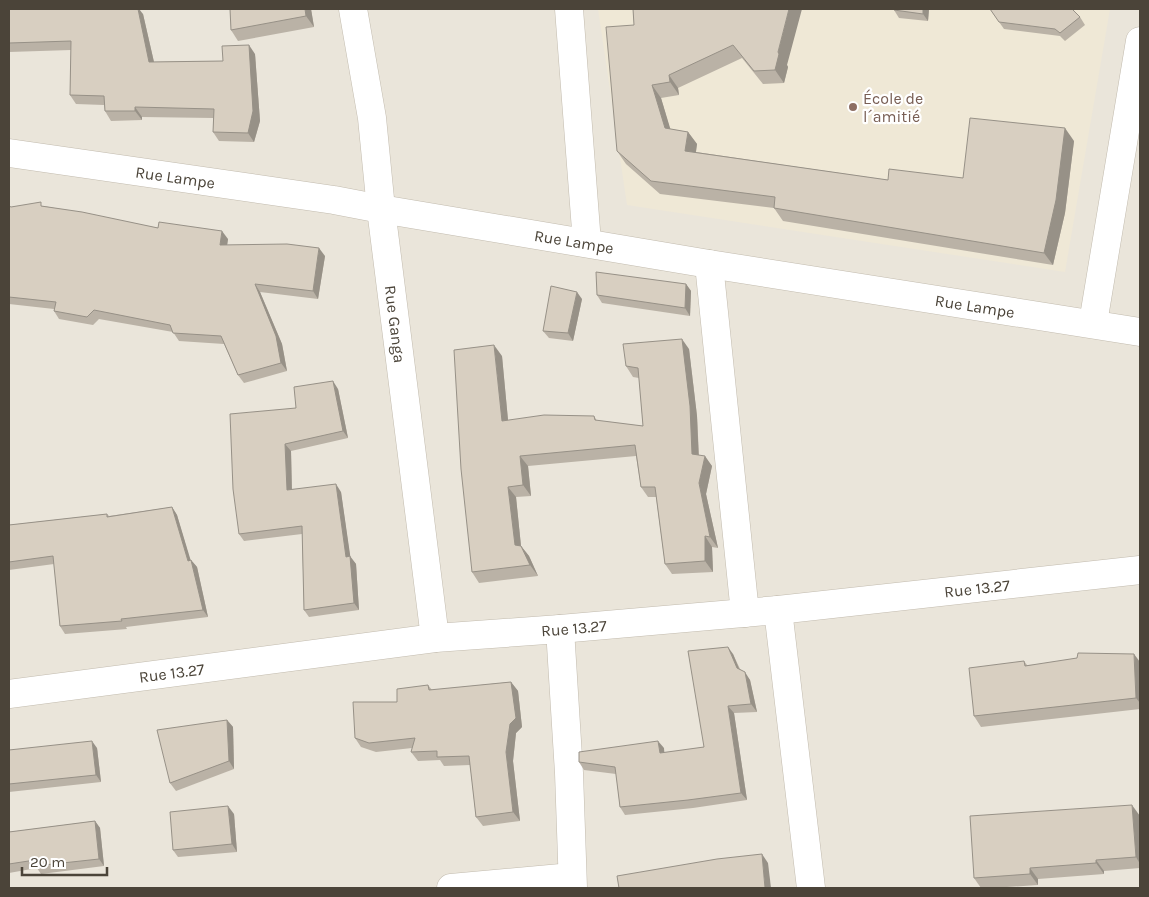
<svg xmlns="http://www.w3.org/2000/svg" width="1149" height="897" viewBox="0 0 1149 897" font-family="Karla,sans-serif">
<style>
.residential{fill:#eae5da}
.education{fill:#efe8d6}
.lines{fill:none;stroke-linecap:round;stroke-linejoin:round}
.minor-casing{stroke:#c2bbae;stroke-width:29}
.minor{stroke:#fff;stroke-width:28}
.wall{fill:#bab2a6}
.shaded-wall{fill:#979187}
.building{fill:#d8cfc1;stroke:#979187}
.education-dot{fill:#8d6e63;stroke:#fff;stroke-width:2}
.labels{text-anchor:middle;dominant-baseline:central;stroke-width:4.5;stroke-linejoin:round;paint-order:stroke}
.education-label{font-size:16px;fill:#785e54;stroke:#fff;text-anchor:start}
.street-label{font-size:16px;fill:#4b4439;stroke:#fff}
</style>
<rect width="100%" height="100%" fill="#f6f3ec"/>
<rect class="residential" x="9" y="9" width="1131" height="879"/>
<polygon class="education" points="598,9 1110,9 1065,272 627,205"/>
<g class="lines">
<g class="minor-casing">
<g id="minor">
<path id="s1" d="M353 9 372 118 381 209 435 638"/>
<polyline points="569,9 587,243"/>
<path id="s2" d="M9 153 334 200 381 209 709 264 1140 332"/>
<polyline points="709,264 745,613"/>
<polyline points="1093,323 1140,41"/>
<polyline points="778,610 811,888"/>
<polyline points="560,629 569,773 573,888"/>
<path id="s3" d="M9 694 435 638 560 629 778 610 1140 570"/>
<polyline points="451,888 572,877"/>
</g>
</g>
<use href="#minor" class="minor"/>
</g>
<g class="wall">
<polygon points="9,9 143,14 154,62 223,61 255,54 260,121 254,142 219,141 213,132 213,118 142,117 142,120 111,121 105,111 104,105 76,104 70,95 71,50 9,52"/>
<polygon points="230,9 311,9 314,27 238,41 231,30"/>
<polygon points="633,9 787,65 788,67 784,83 763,84 742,58 678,88 679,95 661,98 670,129 688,132 697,144 696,152 888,180 963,178 1074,141 1065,213 1053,265 783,221 774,208 660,194 626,164 617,151 634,25"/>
<polygon points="929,9 928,21 899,18 894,10"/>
<polygon points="990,9 1080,17 1085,25 1065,41 1060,36 1004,29"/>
<polygon points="9,206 11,207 44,206 158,228 228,239 227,245 325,256 318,299 260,292 282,344 287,371 244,383 238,375 224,344 179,341 173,332 99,319 93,325 59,319 54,311 54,309 9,304"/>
<polygon points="686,284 691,291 690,316 602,303 597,295"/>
<polygon points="582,299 573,341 549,338 543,331"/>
<polygon points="689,349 697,416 699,455 712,466 706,494 718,548 712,547 713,572 672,574 665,564 656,497 648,497 641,487 636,456 528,466 531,496 516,497 521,546 529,556 538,576 479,583 472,572 502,356 508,420 594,416 597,421 643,426 639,378 633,377 626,366"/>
<polygon points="338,389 348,438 291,451 292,489 341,492 350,557 356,564 359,610 309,617 304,610 302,534 244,541 239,534 296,408"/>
<polygon points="172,507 177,515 190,560 191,560 197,567 208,617 126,627 127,629 65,634 60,626 54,564 9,570 9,525 107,514 109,516"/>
<polygon points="733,654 740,669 750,680 757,712 734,713 747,800 693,808 625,815 620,807 616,774 584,770 579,762 664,748 664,753 704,747"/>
<polygon points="1024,661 1027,665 1140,662 1140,709 981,727 974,716"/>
<polygon points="511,682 518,691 522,727 516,733 513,761 520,821 483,826 476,817 470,765 444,766 440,760 418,761 411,752 412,748 376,752 361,747 355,738 397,702 428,685 432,690"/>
<polygon points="227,720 233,727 234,769 176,791 170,783"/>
<polygon points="97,748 101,782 9,792 9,750"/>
<polygon points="234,814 237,852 178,857 173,850"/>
<polygon points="1140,816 1140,868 1104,871 1104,874 1038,879 1038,885 992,888 981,888 974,878"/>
<polygon points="95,821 100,828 104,866 41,874 37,868 9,873 9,832"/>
</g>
<g class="shaded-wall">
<polygon points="138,9 139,9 143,14 156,71 149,62"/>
<polygon points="305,9 311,9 314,27 306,16"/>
<polygon points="789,9 802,9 787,65 788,67 784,83 775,70 778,52"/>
<polygon points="923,9 929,9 928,21 923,14"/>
<polygon points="249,45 255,54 260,121 254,142 248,133"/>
<polygon points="669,75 678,88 679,95 670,82"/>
<polygon points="652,85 661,98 674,141 665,128"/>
<polygon points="135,107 142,117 142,120 135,111"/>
<polygon points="1065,128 1074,141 1065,213 1053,265 1044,253"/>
<polygon points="688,132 697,144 694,164 685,151"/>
<polygon points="222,231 228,239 226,253 220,245"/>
<polygon points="319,248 325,256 318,299 313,291"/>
<polygon points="255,284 260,292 282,344 287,371 281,363"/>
<polygon points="686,284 691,291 690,316 685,308"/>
<polygon points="577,292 582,299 573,341 568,333"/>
<polygon points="682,339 689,349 697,416 699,465 692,454"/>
<polygon points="494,345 502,356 509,431 502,421"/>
<polygon points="333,381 338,389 348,438 343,431"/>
<polygon points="285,444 291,451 292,498 287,490"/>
<polygon points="520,456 528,466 531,496 523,485"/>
<polygon points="705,456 712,466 706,494 718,548 710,537 699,483"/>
<polygon points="336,484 341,492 351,561 350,556 356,564 359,610 354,603 346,557"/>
<polygon points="508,487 516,497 522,556 515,545"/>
<polygon points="172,507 177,515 193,568 188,561"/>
<polygon points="705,536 712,547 713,572 705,561"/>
<polygon points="521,546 529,556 538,576 530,565"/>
<polygon points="191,560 197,567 208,617 203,610"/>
<polygon points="728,647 733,654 742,676 737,668"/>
<polygon points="1134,654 1140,662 1140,703 1136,698"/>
<polygon points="745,672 750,680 757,712 751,704"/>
<polygon points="511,682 518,691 522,727 516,733 513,761 520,821 513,812 506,752"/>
<polygon points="728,706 734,713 747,800 741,793"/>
<polygon points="227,720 233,727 234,769 229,761"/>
<polygon points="92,741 97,748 101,782 96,775"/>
<polygon points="658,741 664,748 665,761 660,753"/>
<polygon points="1132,805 1140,816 1140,864 1136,857"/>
<polygon points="228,806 234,814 237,852 232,844"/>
<polygon points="95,821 100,828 104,866 99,859"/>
<polygon points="762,854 768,863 771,888 765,888"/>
<polygon points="1096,860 1104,871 1104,874 1096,863"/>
<polygon points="1030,868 1038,879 1038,885 1030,874"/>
</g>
<g class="building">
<polygon points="9,9 138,9 149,62 223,61 222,46 249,45 253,111 248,133 213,132 214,109 135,107 135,111 105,111 104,96 70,95 71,41 9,43"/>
<polygon points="230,9 305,9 306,16 231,30"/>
<polygon points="633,9 789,9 778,52 779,54 775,70 754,71 733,45 669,75 670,82 652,85 665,128 688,132 685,151 888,180 889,169 963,178 970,118 1065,128 1056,200 1044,253 774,208 775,197 651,181 617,151 606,27 634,25"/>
<polygon points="894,9 923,9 923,14 894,10"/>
<polygon points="990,9 1072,9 1080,17 1060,33 1055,29 999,22"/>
<polygon points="41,202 41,206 82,212 158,228 159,222 222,231 220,245 287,244 319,248 313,291 255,284 276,336 281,363 238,375 221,336 173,333 170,325 94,310 87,317 54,311 56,302 9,297 9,206 11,207"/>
<polygon points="596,272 686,284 685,308 597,295"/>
<polygon points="551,286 577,292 568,333 543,331"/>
<polygon points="682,339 690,406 692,454 705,456 699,483 710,537 705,536 705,561 665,564 655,487 641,487 635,445 520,456 523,485 508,487 515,545 521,546 530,565 472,572 461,469 454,350 494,345 502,421 544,415 594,416 595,420 643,426 638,368 626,366 623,344"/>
<polygon points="333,381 343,431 285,444 287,490 336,484 346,557 350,556 354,603 304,610 302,526 239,534 233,489 230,414 296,408 294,387"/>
<polygon points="172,507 188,561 191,560 203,610 121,619 122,621 60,626 53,556 9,562 9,525 107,514 107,517"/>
<polygon points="728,647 737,668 745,672 751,704 728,706 741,793 688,800 620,807 615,767 579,762 579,752 658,741 660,753 704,747 688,651"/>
<polygon points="1078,653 1134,654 1136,698 974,716 969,668 1024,661 1025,666 1077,658"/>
<polygon points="511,682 516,718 510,724 506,752 513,812 476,817 469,756 437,757 437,751 411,752 415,738 369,743 355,738 353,702 397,702 397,689 428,685 429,690"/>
<polygon points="227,720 229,761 170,783 157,730"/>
<polygon points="92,741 96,775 9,784 9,750"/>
<polygon points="1132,805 1136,857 1096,860 1096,863 1030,868 1030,874 974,878 970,816"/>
<polygon points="228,806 232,844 173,850 170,812"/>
<polygon points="95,821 99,859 35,866 35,860 9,864 9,832"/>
<polygon points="762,854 765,888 619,888 617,876 717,859"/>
</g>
<circle class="education-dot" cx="853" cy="107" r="5"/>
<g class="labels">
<g class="education-label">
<text x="863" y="98">École de<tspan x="863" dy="18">l´amitié</tspan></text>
</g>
<g class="street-label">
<text stroke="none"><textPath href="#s2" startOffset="168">Rue Lampe</textPath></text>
<text stroke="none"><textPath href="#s2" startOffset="572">Rue Lampe</textPath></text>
<text stroke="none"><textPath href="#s2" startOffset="978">Rue Lampe</textPath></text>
<text stroke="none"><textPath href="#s1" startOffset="318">Rue Ganga</textPath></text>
<text stroke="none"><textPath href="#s3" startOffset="974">Rue 13.27</textPath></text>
<text stroke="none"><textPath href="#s3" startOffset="569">Rue 13.27</textPath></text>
<text stroke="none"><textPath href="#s3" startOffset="164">Rue 13.27</textPath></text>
</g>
</g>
<rect width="1149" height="897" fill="none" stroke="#4b4439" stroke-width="20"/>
<path d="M22 867v8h85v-8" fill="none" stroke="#4b4439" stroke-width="2.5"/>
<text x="30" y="867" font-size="15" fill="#4b4439" stroke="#ffffff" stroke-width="4" paint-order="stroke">20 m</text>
</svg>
